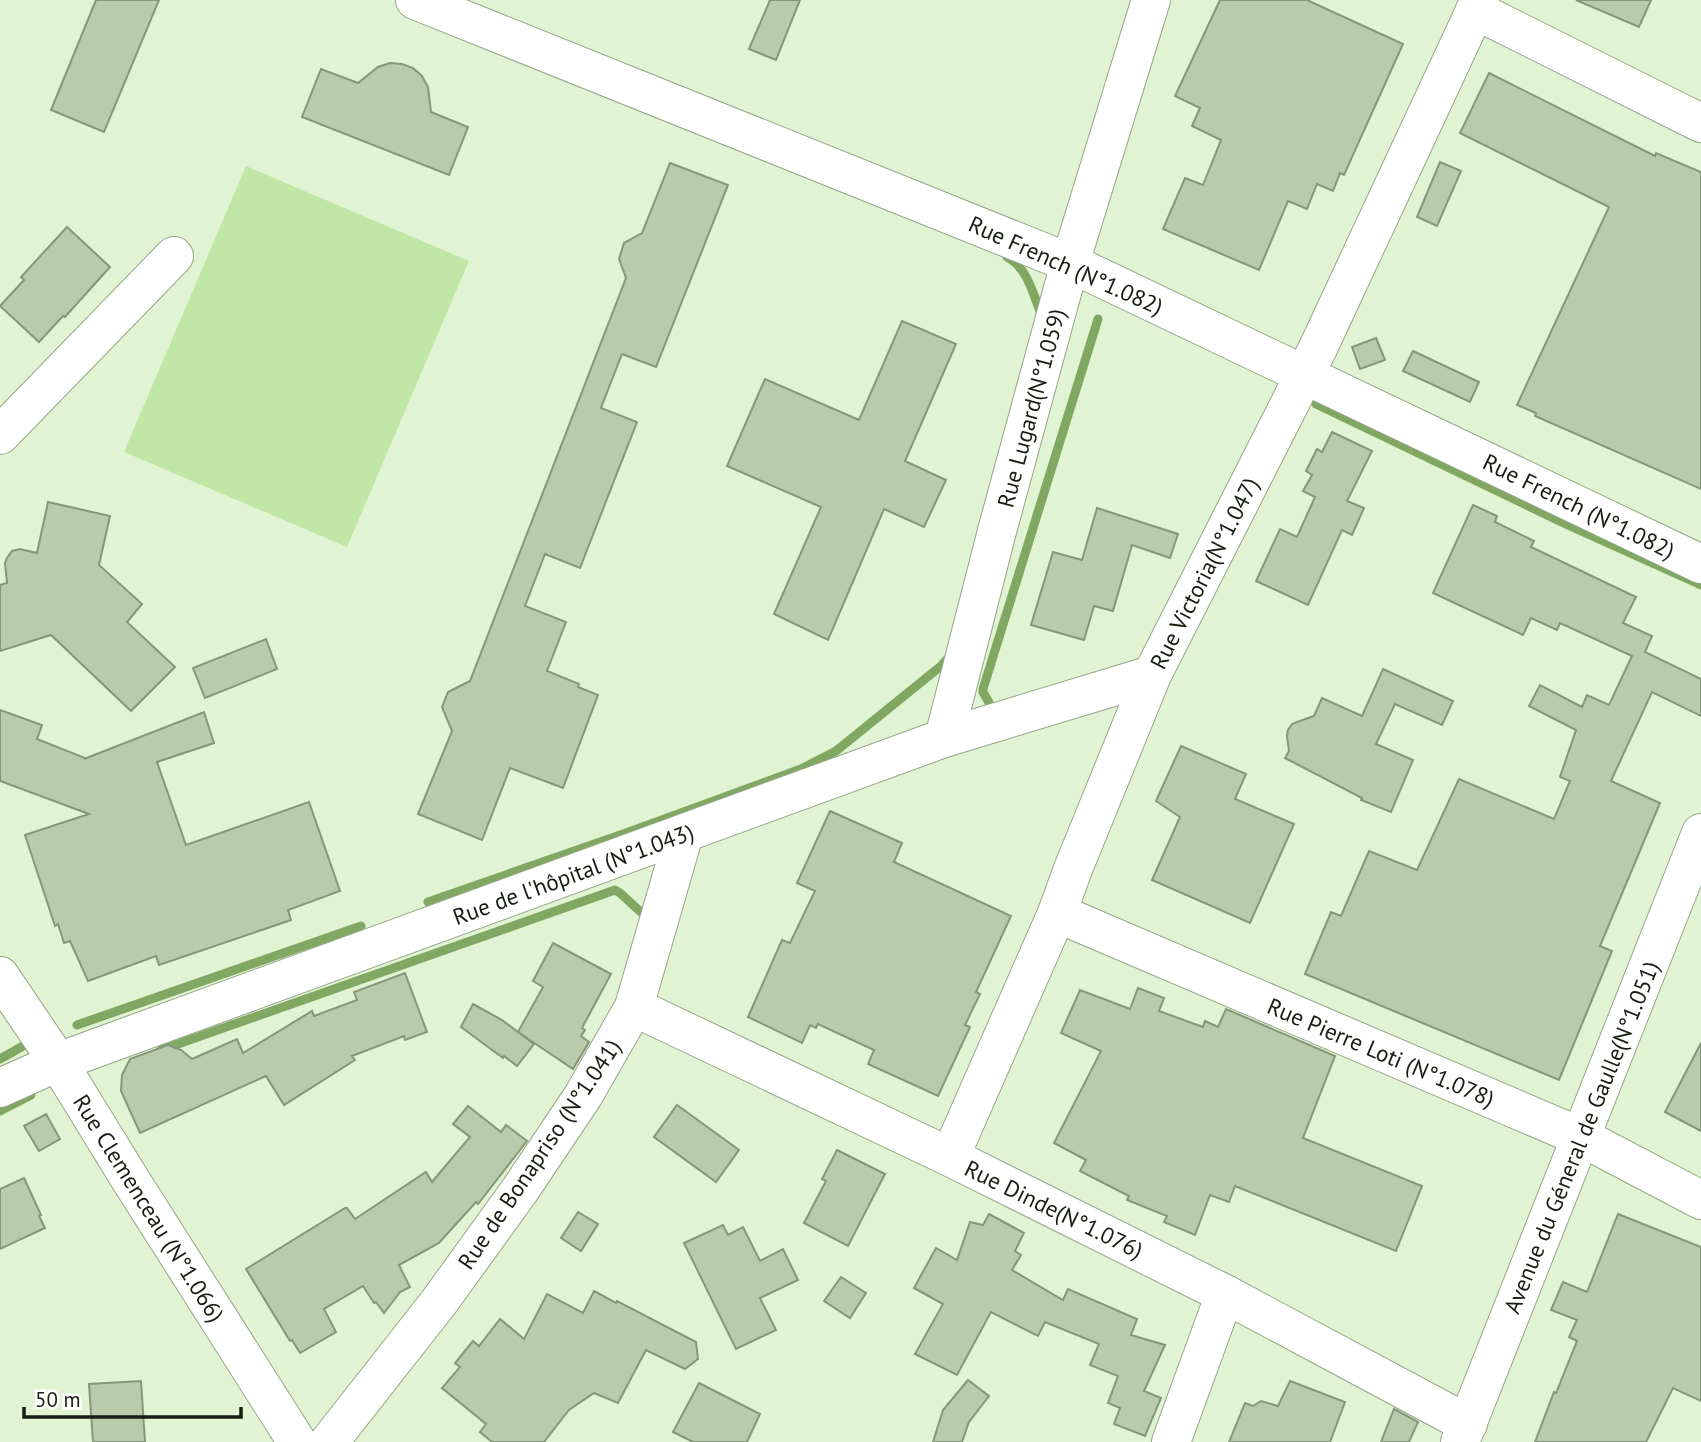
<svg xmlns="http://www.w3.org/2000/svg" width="1701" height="1442" viewBox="0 0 1701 1442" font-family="'PT Sans',sans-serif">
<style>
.green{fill:#c1e7a7}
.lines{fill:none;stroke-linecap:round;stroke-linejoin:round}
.stream{stroke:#81a863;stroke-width:9}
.building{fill:#b8cbab;stroke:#859779;stroke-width:2}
.minor-casing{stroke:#93a687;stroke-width:40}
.major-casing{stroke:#93a687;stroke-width:40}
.minor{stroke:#fff;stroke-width:38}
.major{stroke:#fff;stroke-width:38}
.labels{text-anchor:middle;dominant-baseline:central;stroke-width:6;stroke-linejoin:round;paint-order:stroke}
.street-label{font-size:23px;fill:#161d11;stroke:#fff}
</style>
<rect width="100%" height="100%" fill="#e0f4d3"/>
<polygon class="green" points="246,166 469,261 347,547 124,452"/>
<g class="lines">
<g class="stream">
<path d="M1007 257C1028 268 1033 295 1042 316"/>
<polyline points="1316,404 1570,526 1701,585"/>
<polyline points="992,708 983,692 983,689 1098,319"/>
<polyline points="428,902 626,833 801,769 836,751 941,666 949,657"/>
<polyline points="77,1025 361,926"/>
<polyline points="161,1050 615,890 620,893 644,915"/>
<polyline points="0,1059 32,1041"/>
<polyline points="0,1111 31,1095"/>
</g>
</g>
<g class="building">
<polygon points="96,0 159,0 104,132 51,110"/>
<polygon points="770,0 800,0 776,60 749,49"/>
<polygon points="1220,0 1307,0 1403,44 1344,175 1340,173 1333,191 1317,184 1307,209 1288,201 1259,270 1163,229 1185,178 1203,185 1221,140 1192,126 1200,108 1175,96"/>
<polygon points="1576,0 1651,0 1639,27"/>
<polygon points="390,63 402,64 413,68 422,76 428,87 431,112 468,127 449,175 302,117 321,69 358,83 378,67"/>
<polygon points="1489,73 1655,156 1656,153 1701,172 1701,489 1535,416 1536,413 1517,405 1609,207 1460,133"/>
<polygon points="1440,162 1461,171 1437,226 1417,217"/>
<polygon points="670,163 728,185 656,367 622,354 601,408 637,422 580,568 545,554 525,606 566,622 547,671 579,684 578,687 598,695 563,788 510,768 482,840 418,814 452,731 442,707 448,692 470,681 626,278 619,259 624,243 642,233"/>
<polygon points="67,227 110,267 65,317 63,316 39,342 0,306 24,280 21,277"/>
<polygon points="902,321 956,344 905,461 946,480 924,527 884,509 828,640 774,614 821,507 727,466 765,379 859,420"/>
<polygon points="1376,338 1385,360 1360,369 1352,347"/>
<polygon points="1413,351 1479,382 1470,402 1403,371"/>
<polygon points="1332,432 1372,451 1347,501 1364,508 1352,535 1342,530 1308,605 1256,581 1280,529 1297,537 1315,497 1303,491 1312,475 1306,471 1317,449 1322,452"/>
<polygon points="48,502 110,516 99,565 142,604 127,622 175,667 131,711 51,635 0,651 0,585 7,583 5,563 7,558 12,551 20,549 37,553"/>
<polygon points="1473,505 1497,516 1495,522 1534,541 1531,547 1636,597 1623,623 1652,636 1645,652 1701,679 1701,716 1652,692 1611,781 1660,803 1600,946 1612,951 1559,1080 1305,974 1331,912 1341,916 1369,851 1417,870 1459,779 1554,819 1570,781 1560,777 1576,730 1529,706 1540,685 1582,707 1587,695 1609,705 1632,656 1560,623 1557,630 1531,618 1523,635 1433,593"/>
<polygon points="1097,508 1178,534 1170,558 1132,545 1113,611 1094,606 1084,640 1031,625 1053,552 1082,560"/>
<polygon points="266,639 277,669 205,698 193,668"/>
<polygon points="1383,669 1453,701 1442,725 1395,704 1376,744 1413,760 1391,812 1361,800 1362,798 1285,758 1289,751 1287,736 1288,730 1292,724 1297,722 1314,716 1322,698 1362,716"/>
<polygon points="0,710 42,725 37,739 85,758 84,759 204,712 214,743 157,762 186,845 309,802 340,891 288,910 291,920 159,965 156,956 88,981 70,941 64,943 58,924 55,926 25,835 89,814 0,781"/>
<polygon points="1181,746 1246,774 1235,799 1294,824 1250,923 1152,880 1180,817 1156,801"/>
<polygon points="830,811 902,843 894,862 1011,916 976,992 980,994 965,1025 970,1027 938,1096 868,1064 874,1050 818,1024 816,1028 810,1025 802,1043 748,1017 782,940 790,943 815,891 797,883"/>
<polygon points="553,943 611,974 582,1028 585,1030 581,1036 589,1042 573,1069 518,1032 543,987 533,981"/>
<polygon points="405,973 427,1032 405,1040 404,1036 352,1056 355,1060 284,1105 266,1076 140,1133 121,1091 122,1075 130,1059 168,1045 181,1050 192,1059 237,1039 243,1053 312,1011 314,1016 357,1000 354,992"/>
<polygon points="1138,988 1164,998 1159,1011 1203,1027 1205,1021 1218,1027 1226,1009 1335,1056 1303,1138 1422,1186 1396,1251 1235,1186 1229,1202 1210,1195 1195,1235 1164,1222 1167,1216 1127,1200 1129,1196 1080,1171 1086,1160 1054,1143 1101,1051 1061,1033 1080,990 1130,1009"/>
<polygon points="473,1004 502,1020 534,1044 517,1066 504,1056 503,1058 461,1027"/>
<polygon points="1701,1043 1701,1131 1665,1112"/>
<polygon points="677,1105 739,1150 716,1182 654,1137"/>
<polygon points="468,1106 501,1132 506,1125 527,1141 478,1204 476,1202 439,1243 399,1265 410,1287 400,1292 384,1313 376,1302 374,1303 363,1286 324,1309 336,1332 300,1353 292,1340 290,1341 246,1269 345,1208 347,1208 355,1219 426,1172 432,1182 470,1137 453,1124"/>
<polygon points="46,1114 60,1139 39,1151 24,1126"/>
<polygon points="837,1150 885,1174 848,1246 804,1223 826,1181 822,1179"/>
<polygon points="24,1178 41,1215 39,1216 45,1228 0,1249 0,1189"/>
<polygon points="578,1212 598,1224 581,1251 561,1238"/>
<polygon points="989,1214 1024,1233 1015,1251 1021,1255 1012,1270 1063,1300 1068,1289 1137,1319 1131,1335 1165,1345 1144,1391 1161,1398 1145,1436 1114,1424 1120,1408 1108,1403 1118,1376 1090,1365 1099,1344 1045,1322 1038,1336 991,1312 957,1375 915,1354 943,1304 914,1288 936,1248 957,1260 970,1222 983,1225"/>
<polygon points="1618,1214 1701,1247 1701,1401 1673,1388 1646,1442 1535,1442 1554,1392 1556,1393 1577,1341 1569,1337 1577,1320 1551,1310 1563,1282 1587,1292"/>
<polygon points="723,1225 728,1235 743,1227 760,1261 783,1249 798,1280 760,1298 776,1330 736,1349 684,1243"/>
<polygon points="841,1277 866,1293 850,1318 824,1301"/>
<polygon points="594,1291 616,1303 617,1301 696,1342 698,1359 685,1369 646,1350 618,1403 594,1393 569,1410 544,1442 492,1442 480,1432 486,1424 442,1388 460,1367 455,1363 473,1341 479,1346 500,1319 524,1339 547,1294 583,1313"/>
<polygon points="968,1380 989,1396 969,1422 962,1442 933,1442 943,1410"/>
<polygon points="141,1381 145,1442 93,1442 89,1384"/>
<polygon points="1290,1381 1345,1402 1330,1442 1229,1442 1245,1403 1253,1406 1261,1401 1278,1406"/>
<polygon points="699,1383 760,1414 747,1442 693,1442 673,1432"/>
<polygon points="1394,1409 1418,1422 1409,1442 1381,1442"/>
</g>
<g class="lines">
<g class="minor-casing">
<g id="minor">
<polyline points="415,0 1070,263 1701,564"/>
<polyline points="1475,10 1701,123"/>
<polyline points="0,435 174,256"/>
<polyline points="944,738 997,531 1070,263 1151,0"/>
<polyline points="1057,913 1581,1137 1701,1200"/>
<polyline points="0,976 58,1062 130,1179 297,1442"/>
<polyline points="634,1007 950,1157 1225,1294 1468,1424"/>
<polyline points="0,1088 58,1062 944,738 1152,675"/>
<polyline points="950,1157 1057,913 1073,869 1152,675 1318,348 1480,0"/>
<polyline points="329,1442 439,1302 520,1190 583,1096 634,1007 684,834"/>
<polyline points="1171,1442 1225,1294"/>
</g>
</g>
<g class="major-casing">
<polyline id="major" points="1460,1442 1701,833"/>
</g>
<use href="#minor" class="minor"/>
<use href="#major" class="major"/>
</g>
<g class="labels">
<g class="street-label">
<text transform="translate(1066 265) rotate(24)">Rue French (N°1.082)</text>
<text transform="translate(1031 408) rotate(-75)">Rue Lugard(N°1.059)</text>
<text transform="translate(1579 506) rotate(26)">Rue French (N°1.082)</text>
<text transform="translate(1204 573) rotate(-63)">Rue Victoria(N°1.047)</text>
<text transform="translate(573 874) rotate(-20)">Rue de l'hôpital (N°1.043)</text>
<text transform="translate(1381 1052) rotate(23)">Rue Pierre Loti (N°1.078)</text>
<text transform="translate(1581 1137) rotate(-68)">Avenue du Géneral de Gaulle(N°1.051)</text>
<text transform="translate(539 1154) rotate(-56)">Rue de Bonapriso (N°1.041)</text>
<text transform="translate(149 1208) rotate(58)">Rue Clemenceau (N°1.066)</text>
<text transform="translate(1054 1209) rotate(26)">Rue Dinde(N°1.076)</text>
</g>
</g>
<path d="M24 1407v10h217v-10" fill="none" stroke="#161d11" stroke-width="3.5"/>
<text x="35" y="1407" font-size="21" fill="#161d11" stroke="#ffffff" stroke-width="5" paint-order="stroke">50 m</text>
</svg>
